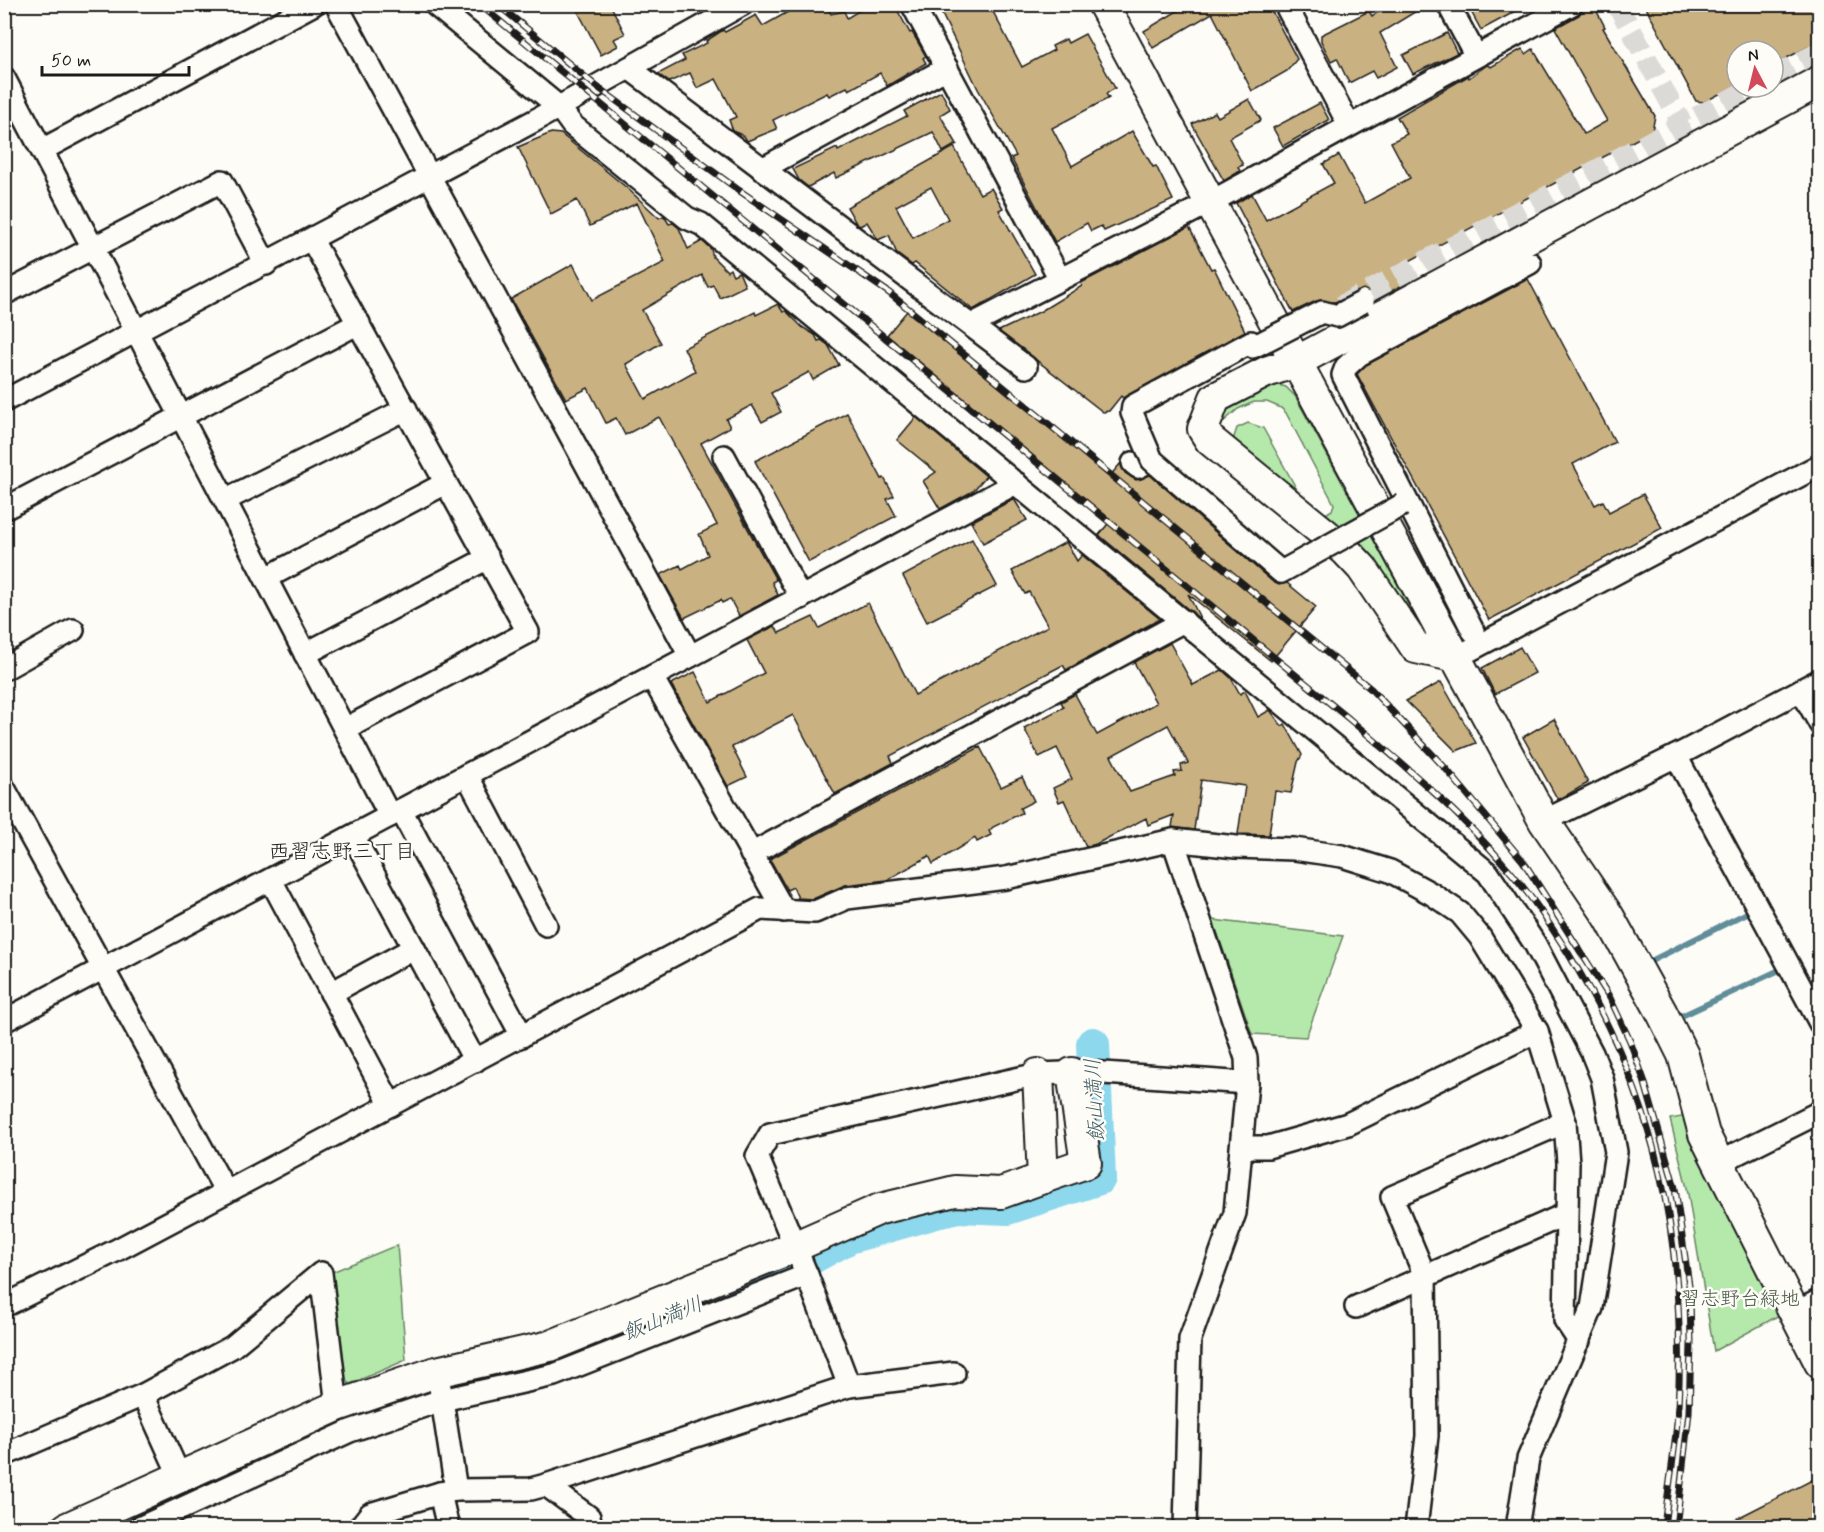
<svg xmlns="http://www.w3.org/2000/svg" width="1824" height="1532" viewBox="0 0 1824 1532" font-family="Mynerve,'Klee One',sans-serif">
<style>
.green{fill:#b5e9ab;stroke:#688264;stroke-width:1.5}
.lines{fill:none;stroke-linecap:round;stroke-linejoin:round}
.stream{stroke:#608d99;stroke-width:6}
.river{stroke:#8dd8ed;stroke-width:34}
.building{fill:#cab181;stroke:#1c1c1c;stroke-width:1.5;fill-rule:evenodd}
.street-tunnel{stroke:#dbdad6;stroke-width:21;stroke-dasharray:21 10;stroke-linecap:butt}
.street-casing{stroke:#1c1c1c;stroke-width:26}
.secondary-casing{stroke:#1c1c1c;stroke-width:34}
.street{stroke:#fdfcf7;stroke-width:21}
.secondary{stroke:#fdfcf7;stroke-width:30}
.rail-casing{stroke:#1c1c1c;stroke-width:7}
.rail{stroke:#fdfcf7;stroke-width:4.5;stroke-dasharray:14;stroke-linecap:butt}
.street-bridge-casing{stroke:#1c1c1c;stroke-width:26;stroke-linecap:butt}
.street-bridge{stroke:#fdfcf7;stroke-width:21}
.labels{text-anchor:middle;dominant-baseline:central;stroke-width:5;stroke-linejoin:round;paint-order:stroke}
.park-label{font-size:20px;fill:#4a5a47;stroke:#fdfcf7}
.neighbourhood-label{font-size:21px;fill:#1c1c1c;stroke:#fdfcf7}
.water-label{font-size:21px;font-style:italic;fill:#445e65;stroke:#fdfcf7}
</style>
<rect width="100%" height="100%" fill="#fdfcf7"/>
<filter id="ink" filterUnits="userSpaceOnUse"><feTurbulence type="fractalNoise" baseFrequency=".0167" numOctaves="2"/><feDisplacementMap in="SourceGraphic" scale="12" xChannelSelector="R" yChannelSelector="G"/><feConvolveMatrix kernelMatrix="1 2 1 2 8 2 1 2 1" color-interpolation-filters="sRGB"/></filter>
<g filter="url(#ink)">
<g class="green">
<polygon points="1275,384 1286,387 1295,396 1417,620 1409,624 1324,515 1332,510 1334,504 1286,413 1281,408 1267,402 1254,402 1238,409 1222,423 1227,407"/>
<polygon points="1248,423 1263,428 1300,495 1233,440 1237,428"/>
<polygon points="1213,920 1343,936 1306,1037 1252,1034"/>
<polygon points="1687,1116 1785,1312 1714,1351 1687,1188 1670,1119"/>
<polygon points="397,1245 406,1360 350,1384 342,1379 332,1272"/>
</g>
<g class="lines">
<g class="stream">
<polyline points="1645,964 1751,911"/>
<polyline points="1673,1020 1786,967"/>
</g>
<path class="river" d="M106 1528C215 1478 323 1426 436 1388 474 1375 514 1375 552 1362L794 1267 849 1237 957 1206 1007 1208 1099 1178 1093 1044"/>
</g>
<g class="building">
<polygon points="574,4 610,4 625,34 614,39 618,46 601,55"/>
<polygon points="802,4 826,4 831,14 844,11 847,18 870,4 894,4 910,33 912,32 926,56 923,58 926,63 887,86 880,73 849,90 847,87 829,96 827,93 773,120 777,129 747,141 744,136 733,131 729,120 736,117 716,79 697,88 690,73 669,82 658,74 685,60 682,55 707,43 706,41 723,30 725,32 756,15 763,26"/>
<polygon points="937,4 989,4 1022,67 1054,50 1052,46 1066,39 1068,43 1085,34 1115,88 1106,94 1109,98 1052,128 1072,166 1132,131 1153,167 1156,166 1173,200 1104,231 1101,226 1091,231 1087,223 1055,242 1011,158 1016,156 978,89"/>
<polygon points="1189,4 1268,4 1297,59 1287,71 1252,91 1212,13 1153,48 1144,31"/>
<polygon points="1391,4 1428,4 1380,33 1397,67 1376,78 1372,71 1349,83 1337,58 1331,61 1321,41 1321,35 1369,11 1372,16"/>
<polygon points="1467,4 1529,4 1481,30"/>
<polygon points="1585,4 1593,4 1605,27 1603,28 1655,116 1652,131 1400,266 1410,281 1375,300 1370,292 1363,289 1335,302 1316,301 1293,312 1236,203 1252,194 1266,220 1334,183 1323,164 1339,155 1365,203 1410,178 1391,142 1407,134 1397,117 1468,76 1469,78 1487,65 1491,67 1522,49 1526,54 1533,49 1584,134 1607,121 1555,28 1579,15"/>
<polygon points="1644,4 1820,4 1820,41 1773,65 1773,51 1737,51 1737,85 1704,102 1696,101"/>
<polygon points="1447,33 1457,53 1413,74 1403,55"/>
<polygon points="941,91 950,109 940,115 957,144 943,152 933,132 836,178 834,173 808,187 799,180 793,169 837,148 838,151 907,116 904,111"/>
<polygon points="1249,99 1261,120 1229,138 1243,165 1238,167 1240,171 1224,181 1192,124 1215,112 1218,117"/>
<polygon points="1320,103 1329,120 1283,146 1273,128"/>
<polygon points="551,133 561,134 627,188 659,218 664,216 669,224 673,223 679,228 688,249 702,241 711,249 713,257 727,271 730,269 733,275 739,272 745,286 720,298 713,285 708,287 702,275 642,310 661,343 626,364 645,399 695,371 684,348 755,312 756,315 778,304 783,312 786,311 802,327 815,335 818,341 821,340 828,345 839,365 813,380 809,372 771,393 781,412 762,422 752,405 726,419 730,427 701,443 776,580 772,582 778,595 739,616 730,599 722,603 721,600 684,618 660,575 680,565 682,569 708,555 699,534 717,525 659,417 625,435 616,418 606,423 588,388 566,399 511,299 573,264 592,300 665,262 637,203 590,226 577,200 551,214 518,147"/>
<path d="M954 147 980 194 991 188 1003 208 999 210 1035 274 973 310 915 263 912 265 897 254 889 235 878 240 867 222 860 226 856 223 847 207ZM931 187 948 219 913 238 896 206Z"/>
<polygon points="1189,227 1211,269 1214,268 1245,331 1123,398 1121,396 1109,411 1103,412 999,331 1041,311 1082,286 1081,283"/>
<polygon points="1528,279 1615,442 1573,464 1595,505 1603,501 1609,512 1643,494 1662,528 1489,620 1357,374 1366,365"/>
<polygon points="907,311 1109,477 1121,463 1125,473 1136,480 1150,475 1273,582 1279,585 1287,583 1316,607 1271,661 1188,594 1201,620 1099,535 1111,520 887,335"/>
<polygon points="847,413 882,479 884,478 894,496 887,499 896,516 809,562 755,461"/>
<polygon points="916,417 986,476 973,491 940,509 923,481 936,472 897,440"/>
<polygon points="1014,499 1027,520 983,543 971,522"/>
<polygon points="972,539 997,586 927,622 903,576"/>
<polygon points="1066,542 1077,561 1082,555 1160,619 1066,670 1063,665 890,756 893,763 835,794 793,715 732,747 747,777 728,786 671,684 695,672 710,702 764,673 747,640 775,626 779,633 813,617 819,628 868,603 915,695 1048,626 1029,592 1025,594 1012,571"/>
<path d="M1170 643 1193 685 1222 670 1231 678 1240 694 1245 691 1258 717 1270 710 1282 726 1285 724 1302 755 1298 762 1291 793 1275 791 1269 835 1238 834 1245 786 1201 780 1194 830 1172 827 1174 815 1148 825 1146 818 1096 844 1086 847 1064 800 1059 802 1053 788 1072 779 1057 748 1039 757 1024 728 1064 707 1061 702 1075 694 1097 735 1156 703 1134 662ZM1168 725 1188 763 1181 765 1182 771 1174 772 1175 776 1130 792 1111 756Z"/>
<polygon points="1520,647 1535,673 1495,694 1482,668"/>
<polygon points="1441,682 1476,743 1456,751 1406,701"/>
<polygon points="1554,719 1588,783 1558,800 1523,737"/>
<polygon points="980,747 1001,787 1022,777 1034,801 1020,808 1022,813 993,827 989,831 991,835 977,842 975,838 933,864 929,856 887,880 845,885 813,899 798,898 793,887 787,890 770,859"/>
<polygon points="1820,1476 1820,1518 1802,1527 1720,1527"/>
</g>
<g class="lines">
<g class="street-tunnel">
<polyline points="1617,4 1682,124"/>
<polyline points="1773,76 1820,52"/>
<polyline points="1341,306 1753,87"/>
</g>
<g class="street-casing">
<g id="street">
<polyline points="336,4 690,656"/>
<polyline points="434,4 559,107 572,125 687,218 701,224 1488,873 1535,944 1592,1053 1602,1078 1616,1152 1592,1308 1528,1459 1517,1528"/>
<polyline points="912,4 1060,279"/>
<polyline points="1285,4 1349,125"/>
<polyline points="1448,4 1476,56"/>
<polyline points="629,68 1026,367"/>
<polyline points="4,78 390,816"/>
<polyline points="42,150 314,4"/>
<polyline points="762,169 947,68"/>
<polyline points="312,240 528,632 345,729"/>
<polyline points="4,294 222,181 266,264"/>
<polyline points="971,325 1209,203 1572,4"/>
<polyline points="4,401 534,121 743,4"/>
<polyline points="724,456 801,598"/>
<polyline points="1133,463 1138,467 1152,460"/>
<polyline points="225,500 406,409"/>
<polyline points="4,509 359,323"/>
<polyline points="266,578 446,483"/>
<polyline points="1473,631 1343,375 1346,367 1359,355 1530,263"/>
<polyline points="305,654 488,558"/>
<polyline points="1457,657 1820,465"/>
<polyline points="4,669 73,630"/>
<polyline points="652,677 784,911"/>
<polyline points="1801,690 1820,724"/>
<polyline points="1676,756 1820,1023"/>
<polyline points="467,775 546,925"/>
<polyline points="4,788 226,1192"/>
<polyline points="401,810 522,1036"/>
<polyline points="1544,821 1676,756 1820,680"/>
<polyline points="353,836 475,1061"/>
<polyline points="1173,840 1246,1058 1247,1083 1235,1213 1190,1339 1185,1528"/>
<polyline points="751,854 1184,621"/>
<polyline points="271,880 391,1105"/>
<polyline points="331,993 414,948"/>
<polyline points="4,1021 1016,483"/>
<polyline points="1242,1147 1268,1147 1348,1124 1537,1031"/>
<polyline points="1718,1163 1820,1112"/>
<polyline points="4,1306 115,1251 760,909 815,912 847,898 1006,878 1173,840 1236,847 1294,849 1342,856 1390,871 1432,894 1460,913 1480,937 1537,1031 1565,1122 1568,1163 1565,1320 1579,1341"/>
<polyline points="1356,1307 1566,1214"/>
<polyline points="1794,1314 1820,1300"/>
<polyline points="849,1386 954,1373"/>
<polyline points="440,1387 456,1490"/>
<polyline points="143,1395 180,1477"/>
<polyline points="4,1455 143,1395 232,1347 321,1273 337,1406"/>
<polyline points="546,1485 589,1517 592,1528"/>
<polyline points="440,1493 448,1528"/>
<polyline points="139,1528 350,1431 442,1400 554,1375 807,1275"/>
<polyline points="359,1528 370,1514 440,1493 456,1490 531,1489 546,1485 849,1386 807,1275 757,1156 770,1134 1038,1074 1089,1072 1247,1083"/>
<polyline points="1416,1528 1427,1436 1425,1276 1392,1197 1565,1122"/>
</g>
</g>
<g class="secondary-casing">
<g id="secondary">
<polyline points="1103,4 1544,821 1609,917 1662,1013 1683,1055 1704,1134 1820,1363"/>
<polyline points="1457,657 1416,648 1362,568 1345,550 1210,440 1203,429 1215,398 1266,372 1296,362 1820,81"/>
<polyline points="1043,1178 1086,1163 1072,1073"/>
<polyline points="67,1528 337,1406 436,1372 550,1346 794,1247 880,1209 955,1191 1001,1193 1043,1178 1038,1074"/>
</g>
</g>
<use href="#street" class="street"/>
<use href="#secondary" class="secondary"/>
<g class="rail-casing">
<g id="rail">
<path d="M479 4 1348 718C1405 766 1461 813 1509 870 1531 895 1550 925 1568 953 1656 1096 1687 1241 1678 1408 1676 1448 1668 1488 1664 1528"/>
<polyline points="497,4 596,86 740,191 888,292 1371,689 1447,770 1523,861 1610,998 1630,1041 1644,1080 1675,1188 1690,1292 1691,1344 1689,1412 1676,1528"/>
</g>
</g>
<use href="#rail" class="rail"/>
<g class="street-bridge-casing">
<polyline id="street-bridge" points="1363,302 1337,316 1322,312 1253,347 1251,342 1133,406 1132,413 1152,460 1281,572 1402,505"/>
</g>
<use href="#street-bridge" class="street-bridge"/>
</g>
</g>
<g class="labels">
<g class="park-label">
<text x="1740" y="1299">習志野台緑地</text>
</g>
<g class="neighbourhood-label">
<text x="342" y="852">西習志野三丁目</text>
</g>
<g class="water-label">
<text transform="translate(1095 1100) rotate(-93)">飯山満川</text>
<text transform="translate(663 1319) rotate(-22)">飯山満川</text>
</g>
</g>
<rect width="1824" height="1532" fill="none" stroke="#fdfcf7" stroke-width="24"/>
<rect x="12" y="12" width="1800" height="1508" fill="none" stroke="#1c1c1c" stroke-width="2" filter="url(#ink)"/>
<g transform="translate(1755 69) rotate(353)"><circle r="28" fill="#fdfcf7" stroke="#a3a29f" stroke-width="1.5"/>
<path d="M0-4.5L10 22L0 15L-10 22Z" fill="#d1495b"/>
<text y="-9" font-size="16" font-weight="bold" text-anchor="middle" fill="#1c1c1c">N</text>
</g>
<path d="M42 66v9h147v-9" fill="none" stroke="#1c1c1c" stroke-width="3"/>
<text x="51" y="66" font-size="18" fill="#1c1c1c" stroke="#fdfcf7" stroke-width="4.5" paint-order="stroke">50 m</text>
</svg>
